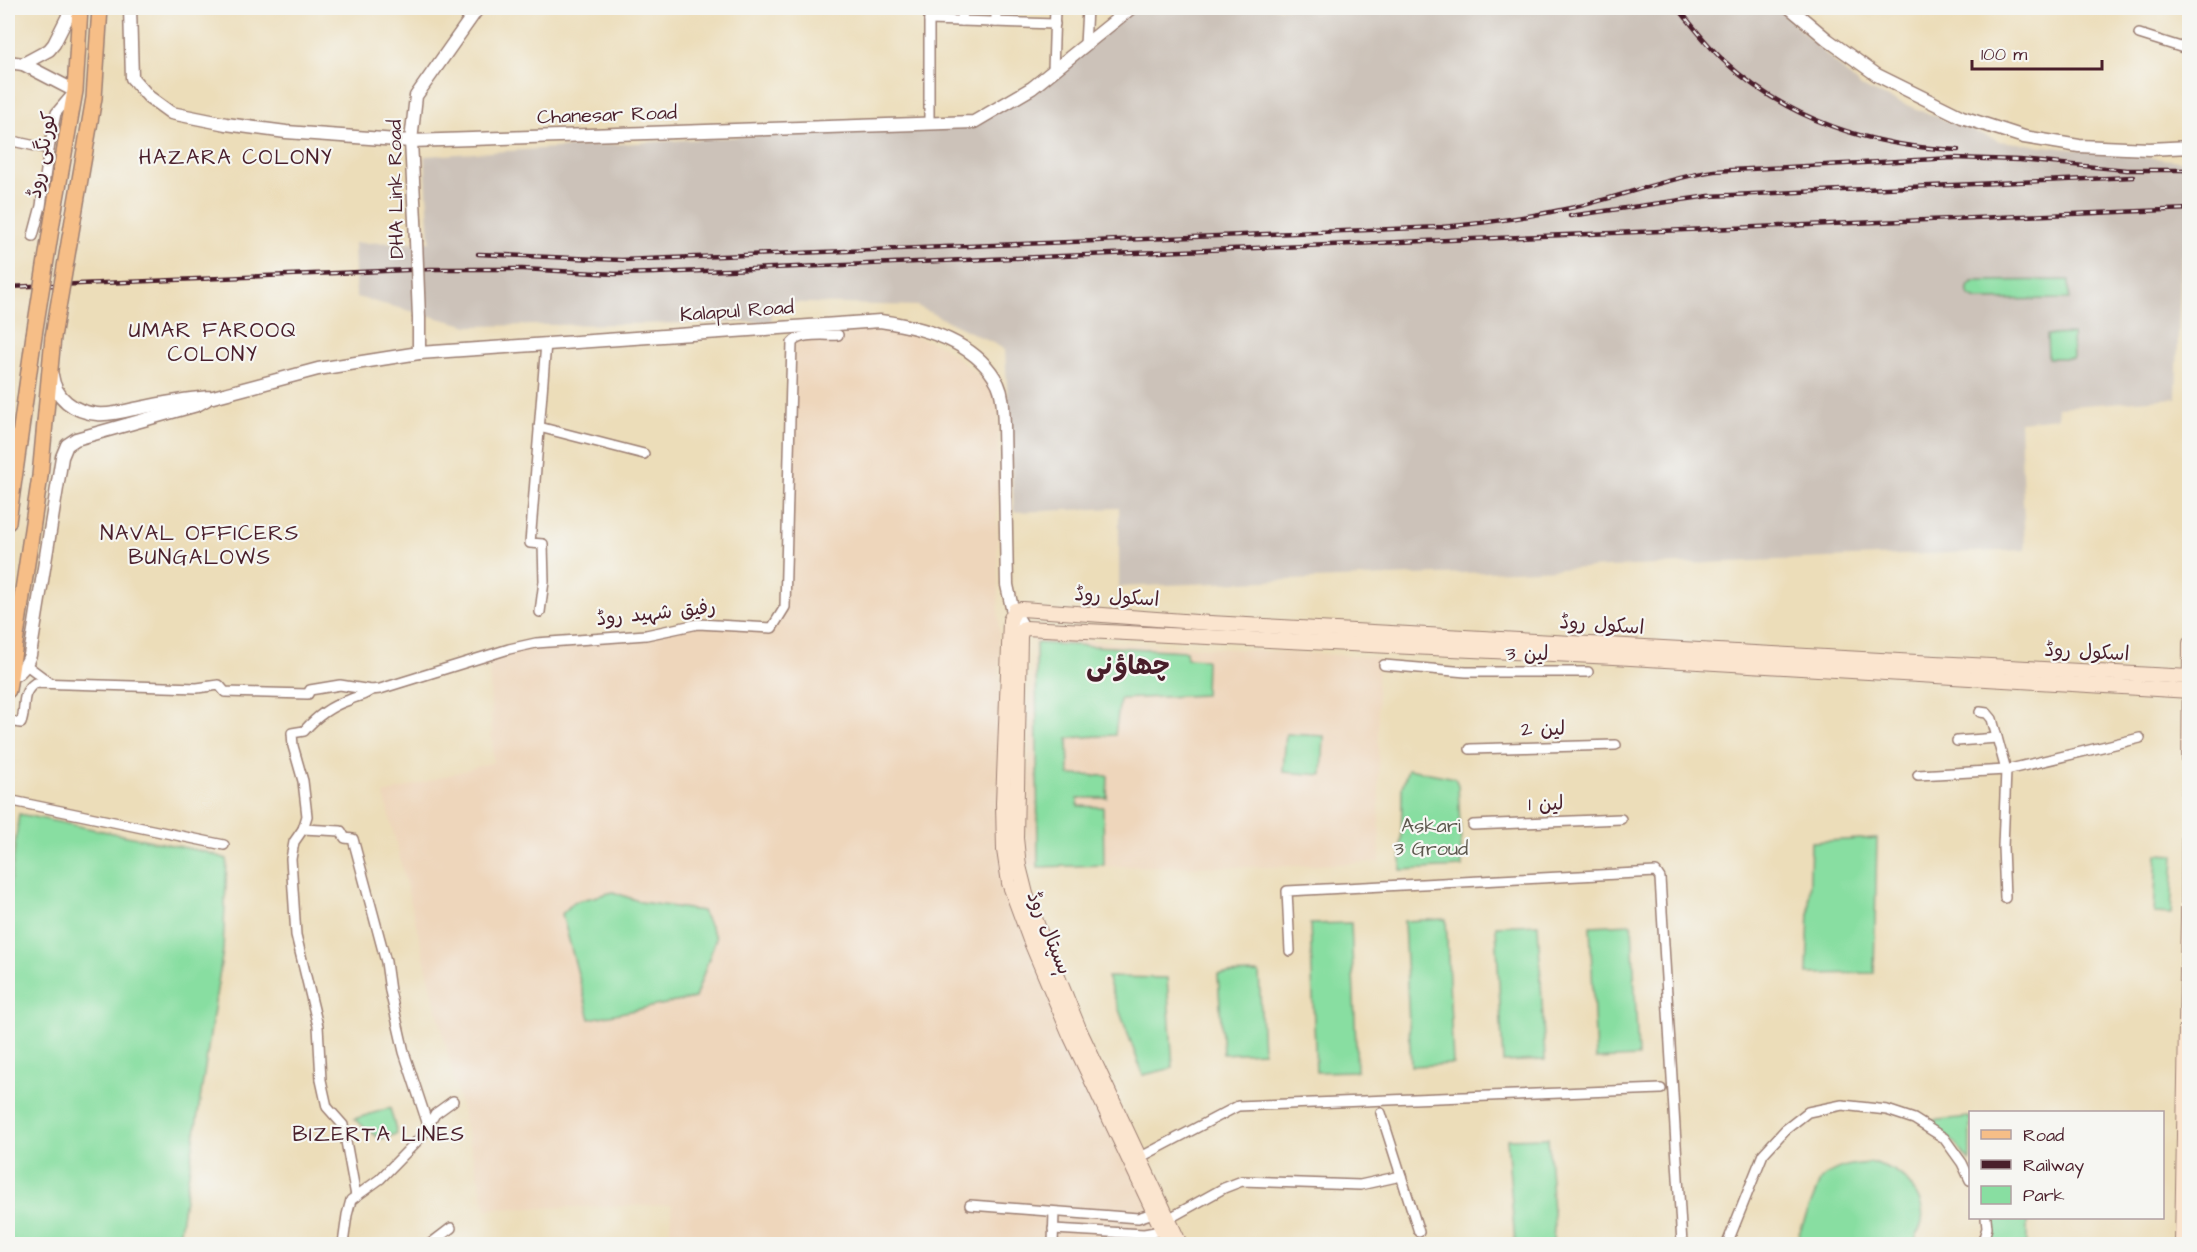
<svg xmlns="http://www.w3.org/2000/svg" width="2197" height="1252" viewBox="0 0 2197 1252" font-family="'Architects Daughter','Playpen Sans Arabic',sans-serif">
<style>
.built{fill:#eed6bb}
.industrial{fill:#ccc2b9}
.green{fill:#88dea1;stroke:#697e66;stroke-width:1.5}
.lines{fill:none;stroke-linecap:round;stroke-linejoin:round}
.minor-casing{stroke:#9b7e72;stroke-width:12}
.tertiary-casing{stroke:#9b7e72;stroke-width:15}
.secondary-casing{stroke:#9b7e72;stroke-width:16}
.primary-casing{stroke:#9b7e72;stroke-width:18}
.minor{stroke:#fff;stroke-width:9}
.tertiary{stroke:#fff;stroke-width:12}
.secondary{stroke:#fbe5cf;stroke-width:14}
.primary{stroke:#f6be87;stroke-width:15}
.rail-casing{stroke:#4a1f2b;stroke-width:4.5}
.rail{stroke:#f6f6f2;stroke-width:2;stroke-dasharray:7;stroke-linecap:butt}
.tertiary-bridge-casing{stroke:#9b7e72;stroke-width:15;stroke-linecap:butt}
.primary-bridge-casing{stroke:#9b7e72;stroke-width:18;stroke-linecap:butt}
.tertiary-bridge{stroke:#fff;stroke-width:12}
.primary-bridge{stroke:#f6be87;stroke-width:15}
.labels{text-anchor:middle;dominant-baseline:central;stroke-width:4.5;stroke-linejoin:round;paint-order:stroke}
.street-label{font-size:20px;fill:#4a1f2b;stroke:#f6f6f2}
.park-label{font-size:20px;fill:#5d584e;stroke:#f6f6f2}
.neighbourhood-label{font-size:21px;letter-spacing:1.5px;fill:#4a1f2b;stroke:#f6f6f2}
.district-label{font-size:26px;font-weight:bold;fill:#4a1f2b;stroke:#f6f6f2}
</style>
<rect width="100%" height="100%" fill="#f6f6f2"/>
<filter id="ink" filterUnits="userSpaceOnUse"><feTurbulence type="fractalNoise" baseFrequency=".0167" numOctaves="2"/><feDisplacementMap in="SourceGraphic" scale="12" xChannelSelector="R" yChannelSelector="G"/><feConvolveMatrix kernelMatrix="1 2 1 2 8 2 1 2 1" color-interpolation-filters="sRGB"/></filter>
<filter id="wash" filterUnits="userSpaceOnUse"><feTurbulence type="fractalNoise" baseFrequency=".008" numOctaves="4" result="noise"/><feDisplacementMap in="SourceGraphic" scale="24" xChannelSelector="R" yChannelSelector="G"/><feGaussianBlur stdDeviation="1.35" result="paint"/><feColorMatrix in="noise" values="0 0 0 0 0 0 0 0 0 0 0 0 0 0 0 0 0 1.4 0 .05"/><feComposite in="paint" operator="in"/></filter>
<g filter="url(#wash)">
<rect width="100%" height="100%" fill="#ecddb9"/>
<g class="built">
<polygon points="874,328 906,333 944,347 982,378 996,392 999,400 997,543 1003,803 1009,883 1169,1244 668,1244 672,1205 486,1209 384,794 493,762 489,655 509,649 646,635 698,624 772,628 785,607 794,339"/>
<polygon points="1035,638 1377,657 1380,862 1270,867 1028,866 1025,838"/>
</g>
<polygon class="industrial" points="1131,8 1777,8 1861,87 1999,141 2190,162 2189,245 2181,257 2176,398 2058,407 2057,418 2020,422 2025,550 1119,587 1119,508 1014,512 1005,349 917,306 771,302 772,322 469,326 356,297 354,243 430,242 425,156 974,122 1053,71"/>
<g class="green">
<path d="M2069 280V299L1977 300 1969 296C1966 289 1968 284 1975 281Z"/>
<polygon points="2072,334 2073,358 2048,358 2047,335"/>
<polygon points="1036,643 1186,651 1187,658 1206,659 1205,695 1120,699 1115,735 1068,738 1069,775 1108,776 1107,798 1078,798 1078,806 1103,807 1104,865 1038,867"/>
<polygon points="1286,734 1324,736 1322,775 1283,772"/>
<polygon points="1408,769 1455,778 1458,785 1462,867 1401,870 1402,787"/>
<polygon points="19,814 206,852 227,859 223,950 178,1244 8,1244 8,900"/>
<polygon points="1877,838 1874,973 1807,974 1811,842"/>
<polygon points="2157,854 2174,855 2171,914 2154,913"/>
<polygon points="613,892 641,902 702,911 716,938 695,998 590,1019 562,914 574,902"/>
<polygon points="1446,919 1453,1064 1411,1066 1404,921"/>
<polygon points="1351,923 1357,1071 1316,1072 1310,924"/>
<polygon points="1538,924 1545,1060 1503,1062 1496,926"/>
<polygon points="1632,924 1638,1057 1596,1059 1590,926"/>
<polygon points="1259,973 1263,1052 1223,1054 1218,974"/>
<polygon points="1107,977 1167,978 1173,1068 1143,1075"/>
<polygon points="390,1108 397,1134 380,1139 354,1119"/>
<polygon points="1970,1117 1970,1162 1955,1143 1927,1121"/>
<polygon points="1548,1138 1554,1227 1553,1244 1515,1244 1507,1139"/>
<path d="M1875 1163C1881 1165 1887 1167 1893 1170 1909 1178 1926 1203 1922 1222 1920 1230 1916 1237 1913 1244H1795L1820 1181C1834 1165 1854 1164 1875 1163Z"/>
<polygon points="1994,1218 2027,1218 2027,1244 1990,1244 1994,1229"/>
</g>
</g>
<g filter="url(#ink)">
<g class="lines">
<g class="minor-casing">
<g id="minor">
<polyline points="929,20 1055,24"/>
<polyline points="962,21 963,8"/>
<polyline points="996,22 996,8"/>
<polyline points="2139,34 2190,50"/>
<polyline points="1085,45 1087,8"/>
<polyline points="1053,71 1055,8"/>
<polyline points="929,124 929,8"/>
<polyline points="8,140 49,149 41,206 33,236"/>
<polyline points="49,149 56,113 73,93"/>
<polyline points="539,427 644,454"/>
<polyline points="540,612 544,581 543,544 530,543 546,343"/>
<polyline points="25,664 49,682"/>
<polyline points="1384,665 1466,672 1588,672"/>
<polyline points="1980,712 1987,713 1992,719 2006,770 2003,847 2005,898"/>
<path d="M8 721 21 723C27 708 19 694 35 683L197 688 219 685 225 692 308 694 310 690 340 685 371 690 380 689 509 649 536 643 646 635 698 624 772 628 785 607 792 343C800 332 825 336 838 335"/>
<polyline points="1957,741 1997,738"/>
<polyline points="1470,749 1616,745"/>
<polyline points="1918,775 2006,770 2140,738"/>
<polyline points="8,800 224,845"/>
<polyline points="1473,825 1621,819"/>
<polyline points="303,829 341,831 345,838 353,839 386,962 390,991 404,1052 428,1125"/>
<polyline points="1290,951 1287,891 1656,872 1660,878 1682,1244"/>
<polyline points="1381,1113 1419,1232"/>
<polyline points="1139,1158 1238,1106 1661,1089"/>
<path d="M356 1196 343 1125 327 1107 321 1080 318 1026 296 935 291 859 294 842 303 829 307 816 303 781 293 746 292 733 304 731C316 717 331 706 349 700 356 696 365 696 371 690"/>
<polyline points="970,1205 1138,1218 1153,1213"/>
<polyline points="1168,1219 1224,1188 1242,1181 1360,1185 1401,1176"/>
<polyline points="1053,1229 1144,1234 1161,1231"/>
<polyline points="343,1244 347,1215 351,1200 380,1179 422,1136 435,1114 453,1101"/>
<polyline points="430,1244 451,1228"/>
<polyline points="1053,1244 1054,1212"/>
<polyline points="1727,1244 1763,1154 1785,1130 1808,1112 1842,1105 1887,1110 1914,1119 1944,1138 1962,1163 1970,1180"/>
<polyline points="1982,1244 1987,1228 1986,1218"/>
</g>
</g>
<g class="tertiary-casing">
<g id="tertiary">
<polyline points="130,8 132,78 149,97 171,113 226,124 286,132 411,141 974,122 1032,88 1131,8"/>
<polyline points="1790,8 1828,40 1877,75 1962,117 2024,137 2079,146 2149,149 2190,147"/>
<polyline points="8,62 23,64 75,91"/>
<polyline points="23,64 49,50 54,44 72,8"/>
<polyline points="416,240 411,141 416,96 478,8"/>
<polyline points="419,353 419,318"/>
<path d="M52 375C55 398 74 412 97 414 109 415 122 412 134 409 160 404 186 398 213 397L318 369 419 353 880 321C923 327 977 342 998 384 1004 397 1003 412 1004 425L1007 585 1012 608 1024 629"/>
<path d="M8 676C20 676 26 666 30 655L62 457 67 445 76 439 197 405 206 400"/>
</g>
</g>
<g class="secondary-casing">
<g id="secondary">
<polyline points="1169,1244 1070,1035 1030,940 1009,883 1004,850 1003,803 1010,620 1015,610 1022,609 1210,623 2190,677"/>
<polyline points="1180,1244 1080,1031 1043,940 1026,894 1019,866 1016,838 1020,637 1021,632 1025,628 1614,657 2190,691"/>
<polyline points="2182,1244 2188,918 2190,643"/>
</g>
</g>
<g class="primary-casing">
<g id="primary">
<polyline points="53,216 75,91 80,8"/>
<polyline points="73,220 94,98 100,8"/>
<polyline points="8,522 34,335"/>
<polyline points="8,690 40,476 53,337"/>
</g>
</g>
<use href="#minor" class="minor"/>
<use href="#tertiary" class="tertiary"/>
<use href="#secondary" class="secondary"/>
<use href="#primary" class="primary"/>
<g class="rail-casing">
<g id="rail">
<path d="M1678 8C1692 25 1706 44 1723 60 1787 120 1872 147 1958 150"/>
<polyline points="1570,216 1709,196 2133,177"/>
<path d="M478 254 622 260 1442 227C1488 223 1535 216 1580 206 1625 195 1668 178 1714 171L1953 158 2020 160 2127 170H2190"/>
<polyline points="8,287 431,269 522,269 615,274 655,273 2190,209"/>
</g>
</g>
<use href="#rail" class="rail"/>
<g class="tertiary-bridge-casing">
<polyline id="tertiary-bridge" points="416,240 419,318"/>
</g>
<g class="primary-bridge-casing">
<g id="primary-bridge">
<polyline points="34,335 53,216"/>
<polyline points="53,337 73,220"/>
</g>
</g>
<use href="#tertiary-bridge" class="tertiary-bridge"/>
<use href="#primary-bridge" class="primary-bridge"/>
</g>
</g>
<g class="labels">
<g class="street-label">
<text transform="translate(607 115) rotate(-2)">Chanesar Road</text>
<text transform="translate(42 155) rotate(-80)">کورنگی روڈ</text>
<text transform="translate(396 189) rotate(-91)">DHA Link Road</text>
<text transform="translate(737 311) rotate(-4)">Kalapul Road</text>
<text transform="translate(1117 597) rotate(4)">اسکول روڈ</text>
<text transform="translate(656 613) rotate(-6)">رفیق شہید روڈ</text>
<text transform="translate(1602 625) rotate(4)">اسکول روڈ</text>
<text transform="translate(2087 652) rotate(3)">اسکول روڈ</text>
<text x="1527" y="654">لین 3</text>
<text transform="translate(1543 729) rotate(-1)">لین 2</text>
<text transform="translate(1546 804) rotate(-2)">لین 1</text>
<text transform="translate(1049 933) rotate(68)">ہسپتال روڈ</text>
</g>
<g class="park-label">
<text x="1431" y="826">Askari<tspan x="1431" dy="23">3 Groud</tspan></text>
</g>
<g class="neighbourhood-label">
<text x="236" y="157">HAZARA COLONY</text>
<text x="213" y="330">UMAR FAROOQ<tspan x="213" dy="24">COLONY</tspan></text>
<text x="200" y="533">NAVAL OFFICERS<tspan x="200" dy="24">BUNGALOWS</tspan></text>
<text x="379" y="1134">BIZERTA LINES</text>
</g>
<g class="district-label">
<text x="1128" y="666">چھاؤنی</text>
</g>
</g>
<rect width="2197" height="1252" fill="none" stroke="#f6f6f2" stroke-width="30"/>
<rect x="1969" y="1111" width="195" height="108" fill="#f6f6f2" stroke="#b1a0a2" stroke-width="1.5"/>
<rect x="1981" y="1130" width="30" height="9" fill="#f6be87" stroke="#b1a0a2" stroke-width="1.5"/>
<text x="2023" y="1141" font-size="18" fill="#4a1f2b">Road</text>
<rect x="1981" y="1160" width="30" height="9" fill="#4a1f2b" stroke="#b1a0a2" stroke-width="1.5"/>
<text x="2023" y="1171" font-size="18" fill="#4a1f2b">Railway</text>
<rect x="1981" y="1186" width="30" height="18" fill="#88dea1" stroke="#b1a0a2" stroke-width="1.5"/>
<text x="2023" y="1201" font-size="18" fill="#4a1f2b">Park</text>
<path d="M1972 60v9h130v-9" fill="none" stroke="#4a1f2b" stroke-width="3"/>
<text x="1981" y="60" font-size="18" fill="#4a1f2b" stroke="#f6f6f2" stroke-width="4.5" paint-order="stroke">100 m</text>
</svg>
